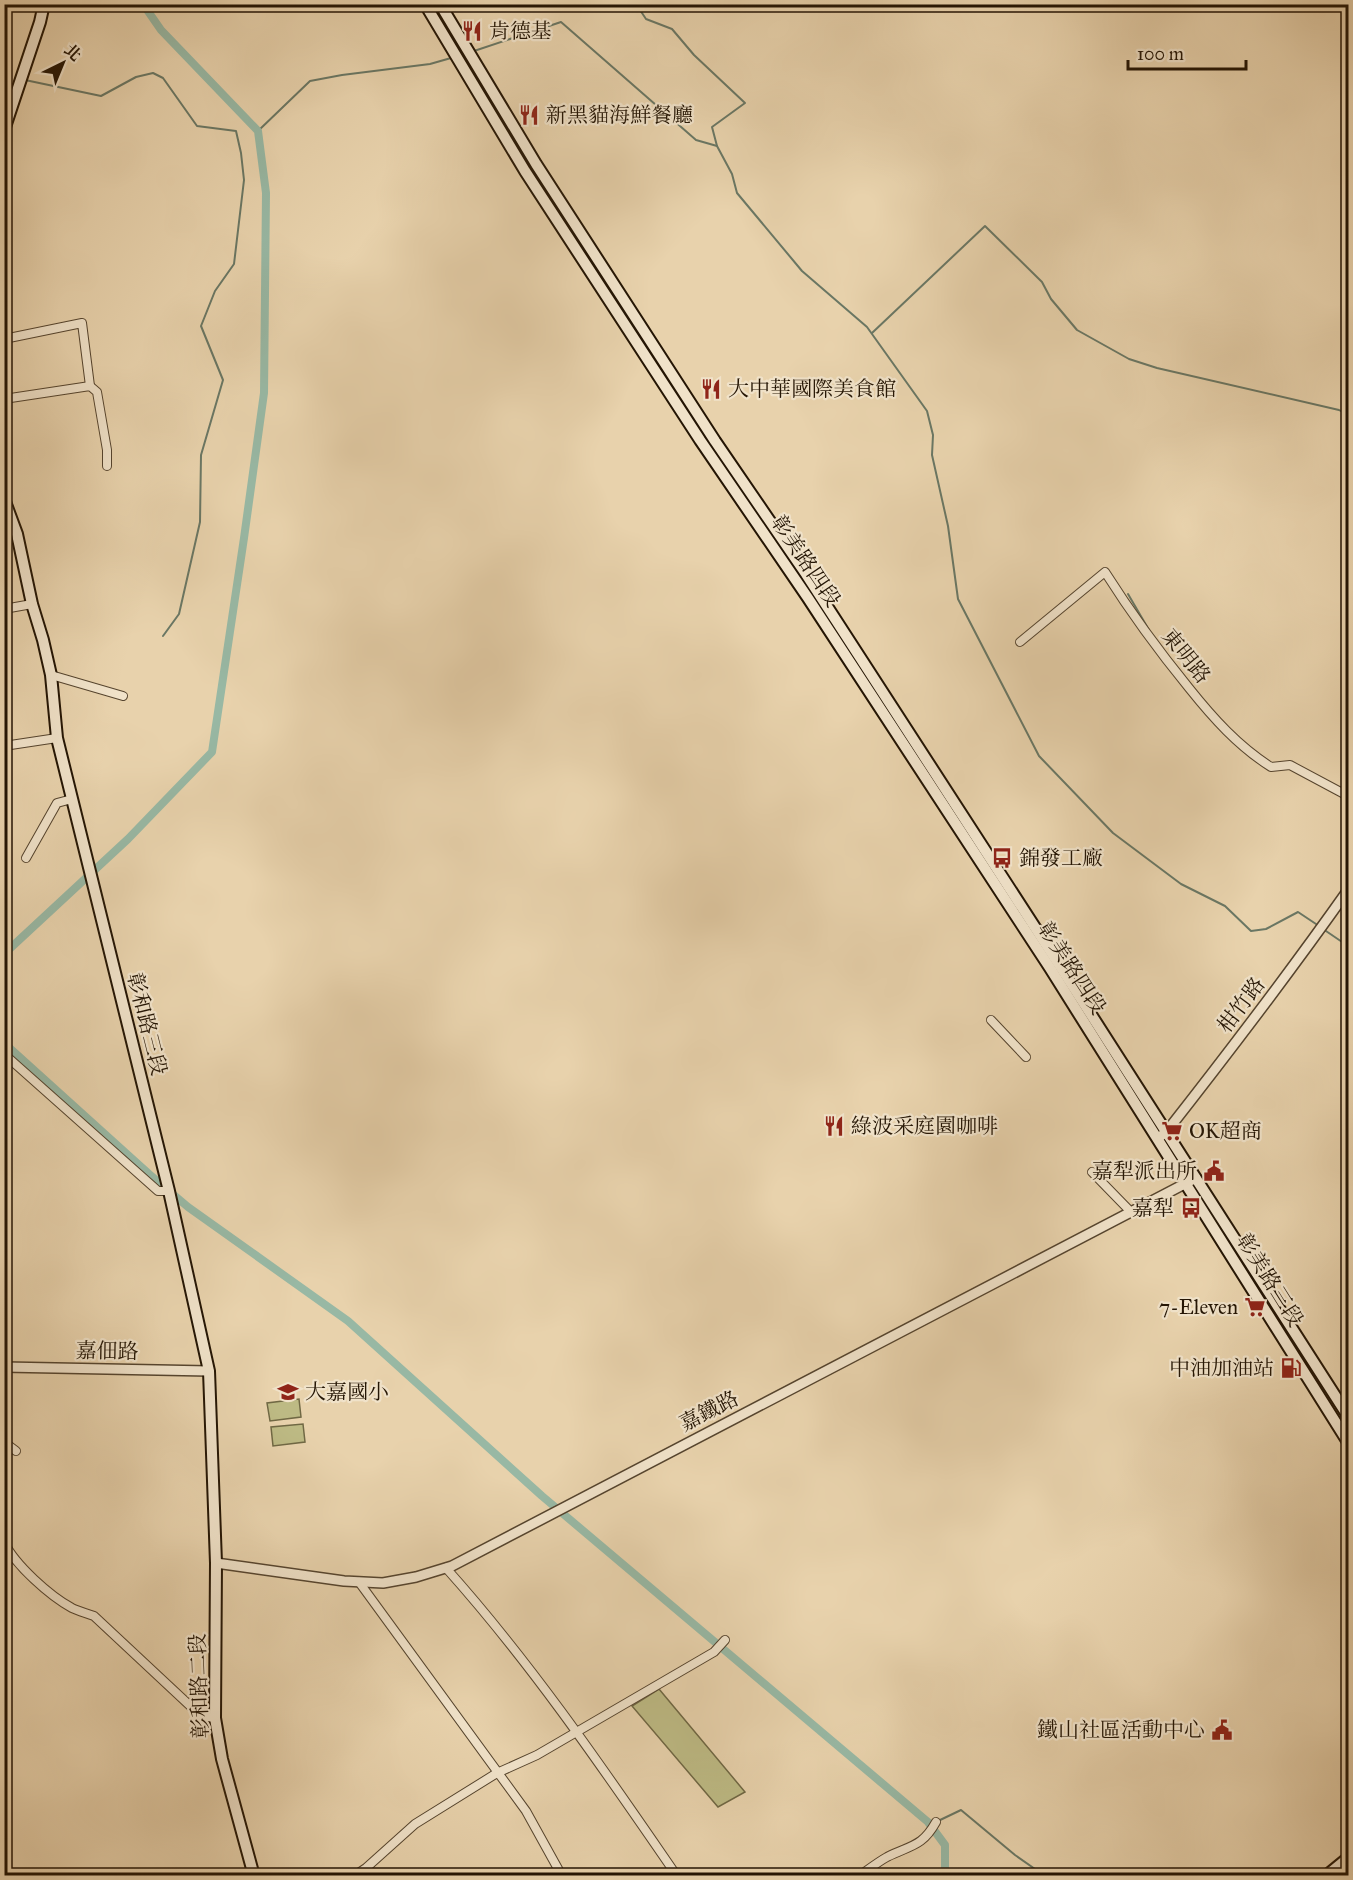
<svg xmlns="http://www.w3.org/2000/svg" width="1353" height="1880" viewBox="0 0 1353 1880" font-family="'IM FELL Great Primer','Noto Serif TC',serif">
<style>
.green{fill:#bdba84;stroke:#706844;stroke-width:1.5}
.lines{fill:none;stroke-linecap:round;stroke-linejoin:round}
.stream{stroke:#6a7764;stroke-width:2}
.canal{stroke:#98b8a4;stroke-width:8}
.minor-casing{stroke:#55442e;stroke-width:10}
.tertiary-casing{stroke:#55442e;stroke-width:12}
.secondary-casing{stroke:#241504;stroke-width:14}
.minor{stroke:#f0e2c9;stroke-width:8}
.tertiary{stroke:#f0e2c9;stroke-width:9}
.secondary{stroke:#f0e2c9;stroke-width:10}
.labels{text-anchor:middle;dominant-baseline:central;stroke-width:4.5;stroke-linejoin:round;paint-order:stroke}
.poi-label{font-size:21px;fill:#241504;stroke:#f0e2c9;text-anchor:start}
.street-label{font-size:21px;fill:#241504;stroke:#f0e2c9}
</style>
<rect width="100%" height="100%" fill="#e8d2ac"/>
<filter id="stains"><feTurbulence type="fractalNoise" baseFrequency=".00333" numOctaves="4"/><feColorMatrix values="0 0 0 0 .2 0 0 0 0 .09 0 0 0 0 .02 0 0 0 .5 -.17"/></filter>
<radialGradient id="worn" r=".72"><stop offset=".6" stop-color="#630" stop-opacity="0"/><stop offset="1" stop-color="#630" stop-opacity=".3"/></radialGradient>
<g class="green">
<polygon points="299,1399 301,1417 270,1421 267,1403"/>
<polygon points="303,1424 305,1442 273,1446 271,1427"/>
<polygon points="659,1689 745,1792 718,1807 632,1706"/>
</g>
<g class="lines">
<g class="stream">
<polyline points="638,4 638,7 646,19 672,29 694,55 745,103 712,127 717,146"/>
<polyline points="471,52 561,22 696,140 717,146 732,174 737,193 802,271 867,327 927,411 933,435 932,455 948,526 958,599 1039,756 1113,833 1181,884 1225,906 1251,931 1266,929 1298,912 1319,926"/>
<polyline points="25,80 101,96 136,77 153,73 163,78 197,126 236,131 241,153 244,180 234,264 215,291 201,326 223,380 201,455 200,522 179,614 163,636"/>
<polyline points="258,131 310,81 342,75 430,64 451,58"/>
<polyline points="872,333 985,226 1042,282 1051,299 1077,330 1129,359 1157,368 1339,410 1348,415"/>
<polyline points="1128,594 1149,630"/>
<polyline points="1323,929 1348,946"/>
<polyline points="938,1821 961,1810 1015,1855 1045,1876"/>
</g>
<g class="canal">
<polyline points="4,954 128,839 212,752 244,538 264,393 266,193 258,131 161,30 143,4"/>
<polyline points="4,1043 149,1174 188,1207 348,1321 542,1496 928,1822 945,1845 945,1876"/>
</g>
<g class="minor-casing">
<g id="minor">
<polyline points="4,339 82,323 90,386"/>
<polyline points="4,399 90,386 97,392 107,450 107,466"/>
<polyline points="4,609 32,604"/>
<path d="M1020 642 1105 572C1131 613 1158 650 1189 688 1213 718 1238 746 1271 767L1290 765 1348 796"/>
<polyline points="51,675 123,696"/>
<polyline points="4,746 57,738"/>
<polyline points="26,858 57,803 72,799"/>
<polyline points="991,1020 1026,1057"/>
<polyline points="4,1054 158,1191 169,1191"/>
<polyline points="1092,1172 1130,1211"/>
<polyline points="4,1442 16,1451"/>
<path d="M4 1542C15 1565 50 1596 72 1608 78 1611 86 1613 94 1616L201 1716 215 1718"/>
<path d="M446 1568C532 1664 604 1770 677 1876"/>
<polyline points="359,1582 526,1811 562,1876"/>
<polyline points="354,1876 366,1868 415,1824 497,1773 537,1755 714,1652 725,1640"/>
<path d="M859 1876C869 1869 878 1862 887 1857 911 1845 922 1847 936 1822"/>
</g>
</g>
<g class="tertiary-casing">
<g id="tertiary">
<path d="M1161 1136 1167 1131C1229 1052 1290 972 1348 890"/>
<polyline points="4,1367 209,1371"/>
<polyline points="216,1563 344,1581 383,1583 416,1577 452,1566 1196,1178"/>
</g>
</g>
<g class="secondary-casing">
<g id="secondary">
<polyline points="425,4 525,171 700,440 808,598 1050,968 1348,1442"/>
<polyline points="440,4 536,164 715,441 806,574 1058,963 1348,1416"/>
<polyline points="4,130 40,22 44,4"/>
<polyline points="4,499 17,534 32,604 43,640 51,675 57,738 169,1191 209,1371 216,1563 215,1718 222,1759 254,1876"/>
<polyline points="1326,1876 1348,1858"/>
</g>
</g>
<use href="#minor" class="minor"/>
<use href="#tertiary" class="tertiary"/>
<use href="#secondary" class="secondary"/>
</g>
<defs>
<g id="restaurant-bare" transform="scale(1.62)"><path d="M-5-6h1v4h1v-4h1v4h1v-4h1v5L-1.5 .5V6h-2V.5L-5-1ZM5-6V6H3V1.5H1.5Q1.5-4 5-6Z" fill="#8f2418" stroke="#f0e2c9" stroke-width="2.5" paint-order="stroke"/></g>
<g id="bus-bare" transform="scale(1.62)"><path d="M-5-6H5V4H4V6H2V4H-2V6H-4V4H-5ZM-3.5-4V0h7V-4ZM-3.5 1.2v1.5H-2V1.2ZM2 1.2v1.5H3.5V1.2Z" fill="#8f2418" stroke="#f0e2c9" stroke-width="2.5" paint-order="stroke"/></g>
<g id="supermarket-bare" transform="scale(1.62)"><path d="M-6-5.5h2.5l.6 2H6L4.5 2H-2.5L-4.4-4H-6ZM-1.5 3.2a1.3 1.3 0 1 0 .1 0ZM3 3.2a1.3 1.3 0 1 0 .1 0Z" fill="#8f2418" stroke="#f0e2c9" stroke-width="2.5" paint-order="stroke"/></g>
<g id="civic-bare" transform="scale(1.62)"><path d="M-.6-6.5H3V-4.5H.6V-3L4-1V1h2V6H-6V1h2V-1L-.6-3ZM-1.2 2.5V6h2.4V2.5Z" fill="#8f2418" stroke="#f0e2c9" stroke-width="2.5" paint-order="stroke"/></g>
<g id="fuel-bare" transform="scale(1.62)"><path d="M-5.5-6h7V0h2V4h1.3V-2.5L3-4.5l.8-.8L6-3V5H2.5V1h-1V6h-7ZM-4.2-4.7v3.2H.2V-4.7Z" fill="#8f2418" stroke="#f0e2c9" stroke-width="2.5" paint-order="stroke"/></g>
<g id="school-bare" transform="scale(1.62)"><path d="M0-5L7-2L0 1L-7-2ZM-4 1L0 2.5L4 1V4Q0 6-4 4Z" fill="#8f2418" stroke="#f0e2c9" stroke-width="2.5" paint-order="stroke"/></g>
</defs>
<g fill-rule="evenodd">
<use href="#restaurant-bare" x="472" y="31"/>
<use href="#restaurant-bare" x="529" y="115"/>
<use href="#restaurant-bare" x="711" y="389"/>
<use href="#bus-bare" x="1002" y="858"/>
<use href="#restaurant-bare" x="834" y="1126"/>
<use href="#supermarket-bare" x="1172" y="1131"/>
<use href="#civic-bare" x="1214" y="1171"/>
<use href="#bus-bare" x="1191" y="1208"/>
<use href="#supermarket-bare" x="1255" y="1307"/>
<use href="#fuel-bare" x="1291" y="1368"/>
<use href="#school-bare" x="288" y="1392"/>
<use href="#civic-bare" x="1222" y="1730"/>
</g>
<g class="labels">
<g class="poi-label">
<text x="489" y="31">肯德基</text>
<text x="546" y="115">新黑貓海鮮餐廳</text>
<text x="728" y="389">大中華國際美食館</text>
<text x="1019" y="858">錦發工廠</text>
<text x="851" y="1126">綠波采庭園咖啡</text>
<text x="1189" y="1131">OK超商</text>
<text x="1197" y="1171" text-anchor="end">嘉犁派出所</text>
<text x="1174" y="1208" text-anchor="end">嘉犁</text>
<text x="1238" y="1307" text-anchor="end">7-Eleven</text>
<text x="1274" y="1368" text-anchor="end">中油加油站</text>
<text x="305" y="1392">大嘉國小</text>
<text x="1205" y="1730" text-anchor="end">鐵山社區活動中心</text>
</g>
<g class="street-label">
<text transform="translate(806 561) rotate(56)">彰美路四段</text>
<text transform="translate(1186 656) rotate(51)">東明路</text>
<text transform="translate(1072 968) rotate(57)">彰美路四段</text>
<text transform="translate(1241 1005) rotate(-53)">柑竹路</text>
<text transform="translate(147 1024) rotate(76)">彰和路三段</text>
<text transform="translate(1270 1280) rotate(58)">彰美路三段</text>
<text transform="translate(107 1351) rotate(1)">嘉佃路</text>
<text transform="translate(709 1411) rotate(-27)">嘉鐵路</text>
<text transform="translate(199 1686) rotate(-92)">彰和路二段</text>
</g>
</g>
<rect width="1353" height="1880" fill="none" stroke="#e8d2ac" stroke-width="24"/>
<rect x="6" y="6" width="1341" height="1868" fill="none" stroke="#241504" stroke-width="3"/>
<rect x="12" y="12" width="1329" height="1856" fill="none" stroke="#241504" stroke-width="1.5"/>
<g transform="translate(63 63) rotate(43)" stroke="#f0e2c9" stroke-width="4.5" paint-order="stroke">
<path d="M0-4.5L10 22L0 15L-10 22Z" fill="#241504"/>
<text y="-9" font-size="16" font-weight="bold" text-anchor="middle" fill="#241504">北</text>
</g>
<path d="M1128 60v9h118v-9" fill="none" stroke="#241504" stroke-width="3"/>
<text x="1137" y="60" font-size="18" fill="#241504" stroke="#f0e2c9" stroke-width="4.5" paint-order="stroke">100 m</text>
<rect width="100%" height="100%" filter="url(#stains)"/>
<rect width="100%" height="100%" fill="url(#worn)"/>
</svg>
